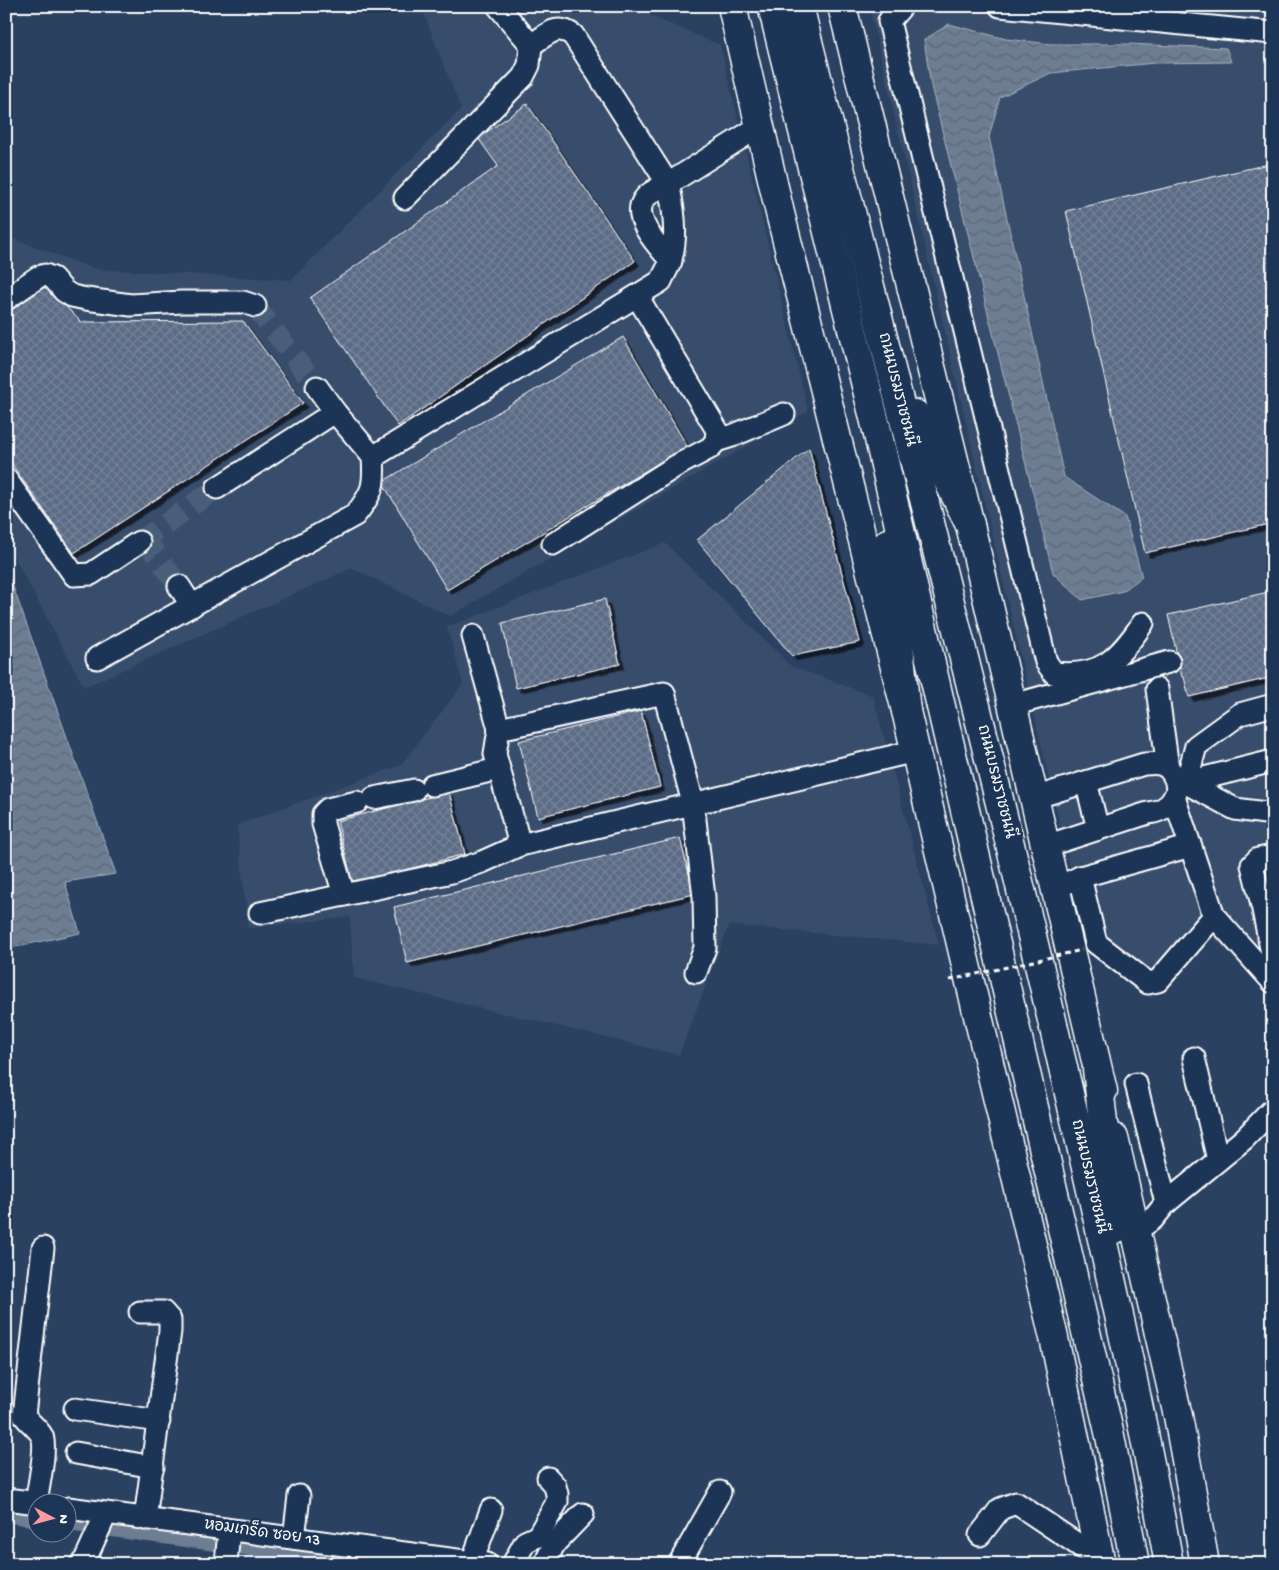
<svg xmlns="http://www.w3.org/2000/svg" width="1279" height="1570" viewBox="0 0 1279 1570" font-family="'Gochi Hand','Playpen Sans Thai',sans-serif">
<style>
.built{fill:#394e6c}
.water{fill:url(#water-waves);stroke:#a7b1be}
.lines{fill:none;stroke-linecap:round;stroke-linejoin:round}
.canal{stroke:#6d7d92;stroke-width:16}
.building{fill:url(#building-cross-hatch);stroke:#fff;filter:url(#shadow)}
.minor-tunnel{stroke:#4a5e79;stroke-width:21;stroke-dasharray:21 11;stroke-linecap:butt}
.minor-casing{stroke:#fff;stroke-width:25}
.major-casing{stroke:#fff;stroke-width:31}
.highway-casing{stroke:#fff;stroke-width:31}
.minor{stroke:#1d3557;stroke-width:21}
.major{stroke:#1d3557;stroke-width:28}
.highway{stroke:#1d3557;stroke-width:28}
.path-bridge{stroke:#fff;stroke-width:3;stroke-dasharray:5 4;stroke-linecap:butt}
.labels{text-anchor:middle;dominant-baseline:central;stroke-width:5;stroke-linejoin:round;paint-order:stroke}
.street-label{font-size:16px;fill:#fff;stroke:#1d3557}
</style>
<defs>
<pattern id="water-waves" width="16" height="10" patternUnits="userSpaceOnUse" patternTransform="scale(1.25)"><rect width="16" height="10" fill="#6d7d92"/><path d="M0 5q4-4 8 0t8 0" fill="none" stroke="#5e6772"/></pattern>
<pattern id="building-cross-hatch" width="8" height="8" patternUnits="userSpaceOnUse" patternTransform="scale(1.25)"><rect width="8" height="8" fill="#5b6c86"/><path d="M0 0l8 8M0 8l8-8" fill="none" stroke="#748298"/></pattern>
<filter id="shadow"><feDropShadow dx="4.5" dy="4.5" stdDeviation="0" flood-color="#0009"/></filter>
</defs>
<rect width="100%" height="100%" fill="#2a4161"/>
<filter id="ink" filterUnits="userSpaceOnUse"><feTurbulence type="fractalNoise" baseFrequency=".02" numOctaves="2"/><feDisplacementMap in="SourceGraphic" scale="10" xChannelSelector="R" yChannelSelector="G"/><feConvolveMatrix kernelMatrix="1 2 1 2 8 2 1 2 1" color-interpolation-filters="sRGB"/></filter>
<g filter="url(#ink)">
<g class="built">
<polygon points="421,6 627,6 720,45 808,411 450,616 352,568 84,687 6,542 6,236 95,269 291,280 461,109"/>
<polygon points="869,6 1273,7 1273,1000 1211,935 1151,998 1088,945"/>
<polygon points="665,543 791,666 873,696 939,945 729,925 679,1055 354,978 350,917 248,928 237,825 401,765 463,684 447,627"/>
</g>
<g class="water">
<polygon points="949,24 1006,39 1051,44 1126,44 1226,48 1231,62 1155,63 1051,73 1000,97 989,137 1064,477 1125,517 1142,577 1123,591 1082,600 1053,573 931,86 924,40"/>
<polygon points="6,567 116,874 65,882 80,933 6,949"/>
</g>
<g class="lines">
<g class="canal">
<polyline points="6,1514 38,1519"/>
<polyline points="68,1523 368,1564"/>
</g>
</g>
<g class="building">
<polygon points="527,104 635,261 398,426 310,298 498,166 478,138"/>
<polygon points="1273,163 1273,523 1145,553 1066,211"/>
<polygon points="46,286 81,322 243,321 303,403 74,553 6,456 6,314"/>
<polygon points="623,337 687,446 447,590 382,482"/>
<polygon points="809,448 860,642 792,656 697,540"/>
<polygon points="1273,591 1273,677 1189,697 1184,677 1182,677 1168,615"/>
<polygon points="605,599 620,664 516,688 502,623"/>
<polygon points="641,711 660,787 538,817 519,741"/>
<polygon points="449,792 465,854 353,884 337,821"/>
<polygon points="680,838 694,894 407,963 394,907"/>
</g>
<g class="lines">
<g class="minor-tunnel">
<polyline points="255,306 317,387"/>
<polyline points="144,538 179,586"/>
<polyline points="139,542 217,488"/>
</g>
<g class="minor-casing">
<g id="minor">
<path d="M498 6 531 45C547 35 556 23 573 35L668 184C660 188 648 192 643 201 632 220 660 248 671 261"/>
<path d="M902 6 889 21 1046 662 1054 673C1101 678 1118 659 1143 623"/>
<polyline points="1000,6 1273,33"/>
<polyline points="405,198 523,77 529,65 531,45"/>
<polyline points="6,299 38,277 45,275 53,278 64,291 72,296 86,299 131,305 182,302 243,302 255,306"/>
<polyline points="317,387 335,412"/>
<polyline points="716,441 732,436 784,414"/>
<polyline points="6,479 74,575 91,574 139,542"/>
<path d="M217 488 335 412 373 457 661 281C664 274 669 267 671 259 678 235 674 208 668 184L760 126"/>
<polyline points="553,544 676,466 710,448 716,441 717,430 637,296"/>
<polyline points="179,586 192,606"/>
<polyline points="473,636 499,729"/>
<path d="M97 658 355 515C373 493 375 486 373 457"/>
<polyline points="1157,689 1168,768"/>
<polyline points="1013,705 1169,662"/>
<polyline points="1273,705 1240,714 1196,746 1186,783 1235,809 1273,814"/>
<polyline points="1086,782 1098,829"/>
<polyline points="1180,784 1273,761"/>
<polyline points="432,785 498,769"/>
<polyline points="1174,797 1214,916 1273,982"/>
<polyline points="374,798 414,790"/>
<path d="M1034 798 1144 764C1149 764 1155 763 1159 764 1165 765 1169 768 1172 773 1185 793 1169 811 1148 813L1046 846"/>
<polyline points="520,845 495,754 499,729 664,693 693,803 704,897 705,948 696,972"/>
<polyline points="1080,877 1096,943 1148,983 1158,981 1214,916"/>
<polyline points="1067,883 1080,877 1191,846"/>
<polyline points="344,895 452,872 482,862 520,845 915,751"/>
<polyline points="1273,903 1262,905 1273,958"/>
<polyline points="1262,905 1252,865 1258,859 1273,856"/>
<polyline points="260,913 344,895 323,824 323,814 328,809 357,802"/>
<polyline points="1194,1058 1218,1160"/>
<polyline points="1136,1084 1166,1203 1153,1219 1136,1231"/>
<polyline points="1166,1203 1244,1139 1273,1109"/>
<polyline points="140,1312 163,1312 170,1320 170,1331 145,1519"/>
<polyline points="75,1409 159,1421"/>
<polyline points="76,1453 153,1467"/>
<polyline points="6,1499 38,1503"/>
<path d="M36 1503C38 1489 47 1447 42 1436 37 1427 29 1423 24 1415L43 1248"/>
<polyline points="68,1508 487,1564"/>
<polyline points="980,1535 1000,1509 1016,1503 1101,1560"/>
<polyline points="294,1538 299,1496"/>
<polyline points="472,1562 491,1510"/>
<polyline points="81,1564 85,1560 106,1514"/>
<polyline points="226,1564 229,1530"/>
<polyline points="513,1564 525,1542 538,1536 557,1502 557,1494 555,1486 548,1478"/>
<polyline points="545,1564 554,1544 583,1514"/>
<polyline points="679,1564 720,1492"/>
</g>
</g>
<g class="major-casing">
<g id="major">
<polyline points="732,6 780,213 906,711 1054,1338 1101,1564"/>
<polyline points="842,6 970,525 1103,1091"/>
<polyline points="1114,1138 1178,1416 1205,1564"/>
</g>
</g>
<g class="highway-casing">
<g id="highway">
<polyline points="772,6 875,422 1087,1336 1110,1436 1135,1564"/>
<path d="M799 6C892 376 989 744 1074 1115 1108 1264 1142 1413 1169 1564"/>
<polyline points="915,414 970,525"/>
<polyline points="888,543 906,711"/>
<polyline points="1097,1069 1115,1229"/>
</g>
</g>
<use href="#minor" class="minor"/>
<use href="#major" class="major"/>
<use href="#highway" class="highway"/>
<polyline class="path-bridge" points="950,980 1082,950"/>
</g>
</g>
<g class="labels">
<g class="street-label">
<text transform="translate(896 390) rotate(76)">ถนนบรมราชชนนี</text>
<text transform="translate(995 782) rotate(76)">ถนนบรมราชชนนี</text>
<text transform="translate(1088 1177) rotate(77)">ถนนบรมราชชนนี</text>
<text transform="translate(262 1534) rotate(8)">หอมเกร็ด ซอย 13</text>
</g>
</g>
<rect width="1279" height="1570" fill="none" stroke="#1d3557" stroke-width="25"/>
<rect x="12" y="12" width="1254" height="1545" fill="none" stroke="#fff" stroke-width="2" filter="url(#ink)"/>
<g transform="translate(52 1518) rotate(96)"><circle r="24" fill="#1d3557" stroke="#77869a"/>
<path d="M0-4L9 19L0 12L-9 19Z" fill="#ff9aa2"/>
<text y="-8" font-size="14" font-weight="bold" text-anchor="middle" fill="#ffffff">N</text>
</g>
</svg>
